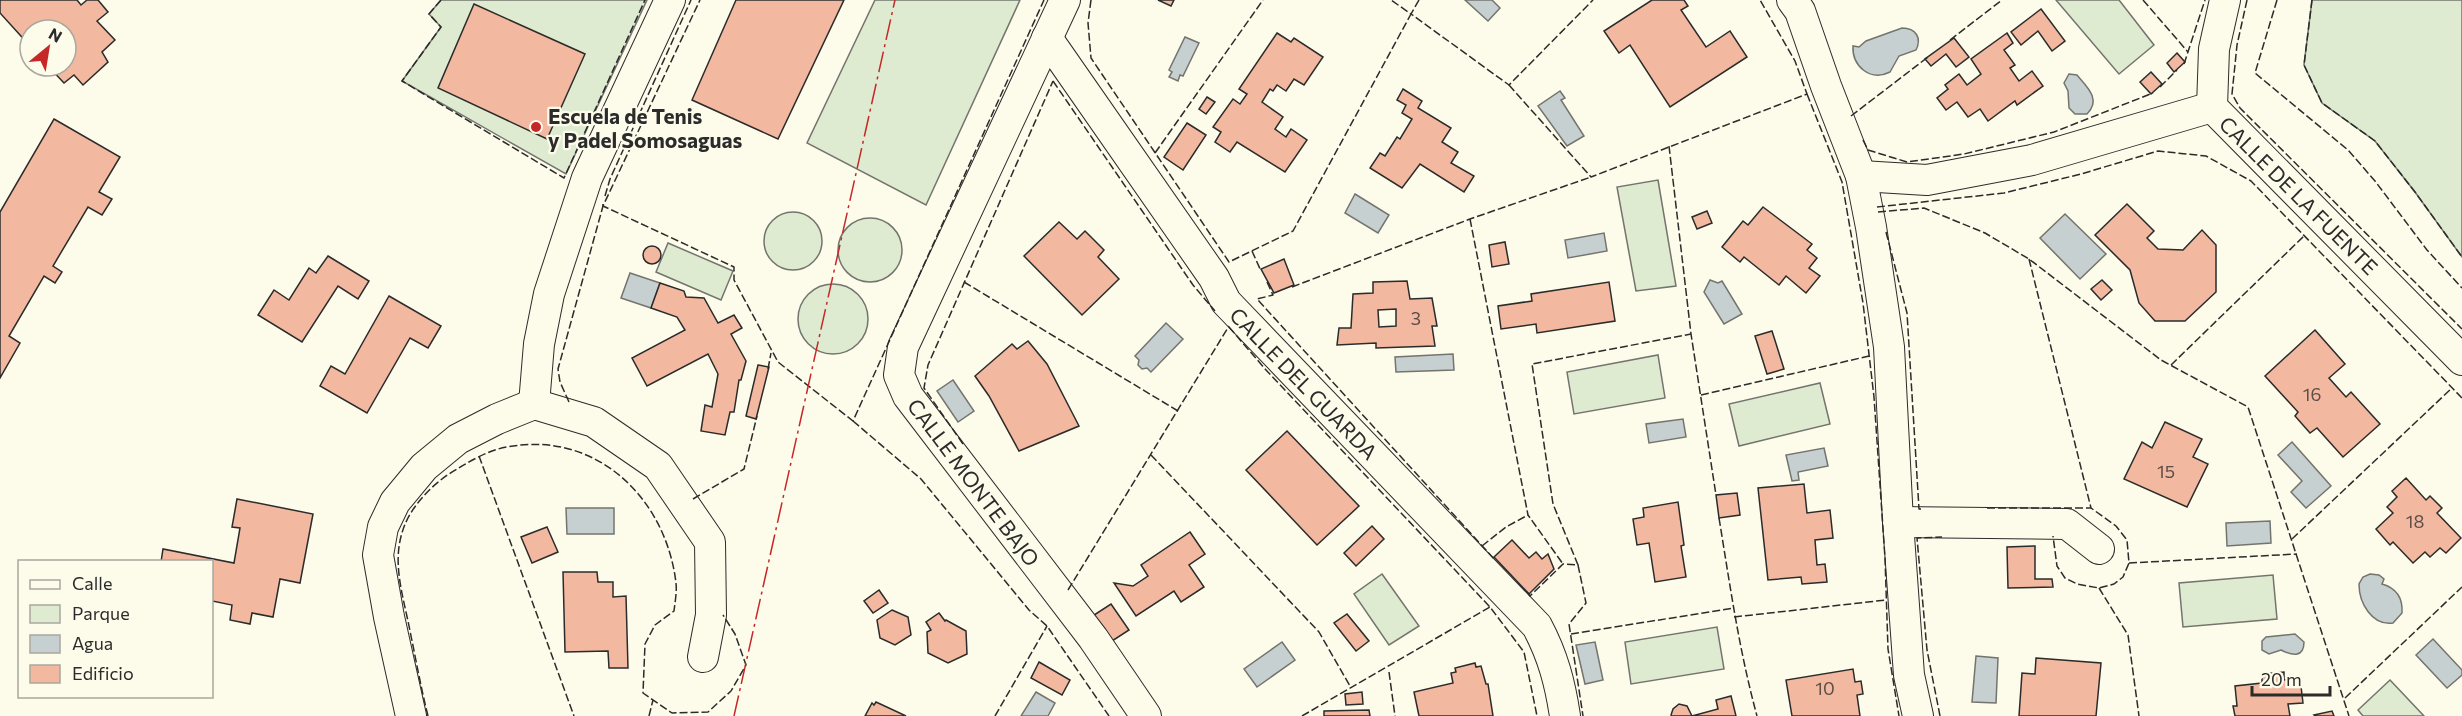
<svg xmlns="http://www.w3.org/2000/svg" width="2462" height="716" viewBox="0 0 2462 716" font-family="Commissioner,sans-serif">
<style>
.green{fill:#deebd1;stroke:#74746e;stroke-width:1.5}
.water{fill:#c7d0d0;stroke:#74746e;stroke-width:1.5}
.building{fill:#f2b8a0;stroke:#2b2b2b;stroke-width:1.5;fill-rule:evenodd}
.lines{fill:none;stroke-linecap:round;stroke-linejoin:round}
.minor-casing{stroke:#2b2b2b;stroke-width:32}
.minor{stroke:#fdfbea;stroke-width:30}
.fence{stroke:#2b2b2b;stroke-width:1.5;stroke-dasharray:8 3;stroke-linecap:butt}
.power{stroke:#c62828;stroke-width:1.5;stroke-dasharray:21 4.5 3 4.5;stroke-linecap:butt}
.poi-dot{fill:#c62828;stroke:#fdfbea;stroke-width:2}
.labels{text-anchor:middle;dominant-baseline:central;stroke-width:4.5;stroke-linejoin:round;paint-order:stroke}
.number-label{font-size:18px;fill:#5d4e48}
.poi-label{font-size:21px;font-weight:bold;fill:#2b2b2b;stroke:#fdfbea;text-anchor:start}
.street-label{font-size:21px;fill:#2b2b2b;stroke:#fdfbea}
</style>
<rect width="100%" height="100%" fill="#fdfbea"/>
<g class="green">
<polygon points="441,0 647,0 566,174 402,81 441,27 429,14"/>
<polygon points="875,0 1020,0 926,205 807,143"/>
<polygon points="2056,0 2119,0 2154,45 2119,74"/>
<polygon points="2312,0 2462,0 2462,257 2415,192 2375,141 2322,103 2304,65"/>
<polygon points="1658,180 1676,286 1636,291 1617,187"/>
<circle cx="793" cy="241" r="29"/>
<circle cx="870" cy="250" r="32"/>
<polygon points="668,243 733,271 721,300 656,272"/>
<circle cx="833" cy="319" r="35"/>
<polygon points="1658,355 1665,398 1574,414 1567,372"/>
<polygon points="1820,383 1830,424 1739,446 1729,404"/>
<polygon points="1382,574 1419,626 1389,645 1354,594"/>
<polygon points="2273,575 2277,619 2183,627 2179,583"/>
<polygon points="1717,627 1724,669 1631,684 1625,642"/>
<polygon points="2390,680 2424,716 2363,716 2358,710"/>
</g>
<g class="water">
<polygon points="1465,0 1492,0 1500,8 1488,21"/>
<path d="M1902 28C1916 28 1922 38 1916 50L1899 56 1890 72C1870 82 1852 66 1853 46L1859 47 1866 41Z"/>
<polygon points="1185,37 1199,43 1183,76 1180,75 1178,81 1169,77 1172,72 1169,70"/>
<path d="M2069 74 2077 75C2086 86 2102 99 2087 114H2075L2069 108 2068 91 2064 83Z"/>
<polygon points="1560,91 1565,98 1561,100 1584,136 1567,146 1538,106"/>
<polygon points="1355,194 1389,215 1378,233 1345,213"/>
<polygon points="2065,214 2106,254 2080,279 2040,238"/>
<polygon points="1604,233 1607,251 1568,258 1565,240"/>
<polygon points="630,273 660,283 651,308 621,298"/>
<polygon points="1710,280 1718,283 1722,281 1742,314 1724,324 1704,292"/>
<polygon points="1166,323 1183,339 1151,372 1147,368 1142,369 1138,365 1139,360 1135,356"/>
<polygon points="1453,354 1454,370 1396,372 1395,357"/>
<polygon points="953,380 974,411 958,422 937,391"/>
<polygon points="1683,419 1686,437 1649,443 1646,424"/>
<polygon points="2292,442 2331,486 2306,508 2291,492 2302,481 2278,455"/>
<polygon points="1824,448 1828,466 1798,472 1799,480 1792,481 1786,455"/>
<polygon points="566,508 614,508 614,534 567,534"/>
<polygon points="2270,521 2271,543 2227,546 2226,523"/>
<path d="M2370 574 2379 575 2384 579 2382 584C2396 588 2403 598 2402 613L2393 623C2372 626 2359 603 2359 584L2363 577Z"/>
<path d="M2295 634 2304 642C2304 659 2291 655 2281 650L2269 654 2262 650V641L2266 637Z"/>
<polygon points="2433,639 2462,670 2462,675 2447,688 2416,655"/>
<polygon points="1282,642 1295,660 1257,687 1244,669"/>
<polygon points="1595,642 1603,680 1585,684 1576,645"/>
<polygon points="1976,656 1998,658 1996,703 1972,702"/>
<polygon points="1036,692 1055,703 1048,716 1021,716"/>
</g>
<g class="building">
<polygon points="0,0 77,0 81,5 87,0 98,0 108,12 97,21 115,40 102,52 108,62 83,85 74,75 64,83 48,66 66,66 66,30 30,30 30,46 0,13"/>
<polygon points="736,0 844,0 778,139 692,100"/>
<polygon points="1158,0 1174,0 1171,6"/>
<polygon points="1652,0 1684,0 1688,6 1681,10 1706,47 1730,31 1747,57 1670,107 1630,45 1619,53 1604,31"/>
<polygon points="474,4 585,54 547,139 438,88"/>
<polygon points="2041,9 2065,41 2052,51 2038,31 2021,45 2011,32"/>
<polygon points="1277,33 1291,42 1294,38 1323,57 1304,85 1294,79 1286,91 1277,85 1273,91 1270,89 1262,102 1283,117 1275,129 1286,137 1291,129 1307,140 1285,172 1237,142 1230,152 1215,142 1221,132 1213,127 1233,99 1240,104 1247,94 1239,89"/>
<polygon points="2007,33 2013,43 2004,50 2015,65 2010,68 2019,81 2032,71 2043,86 2017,105 2015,101 1988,121 1980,109 1968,117 1957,102 1946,110 1937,98 1948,89 1945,85 1959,74 1967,85 1981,74 1971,59"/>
<polygon points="1954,38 1969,57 1956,67 1946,54 1931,66 1925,59"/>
<polygon points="2177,53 2185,62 2174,72 2167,63"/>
<polygon points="2151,72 2162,84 2151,94 2140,82"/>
<polygon points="1403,89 1422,101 1418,108 1451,128 1442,142 1458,152 1451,163 1474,176 1464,192 1420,164 1402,188 1370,168 1380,153 1385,156 1397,137 1400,139 1412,119 1402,113 1406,105 1397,100"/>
<polygon points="1207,97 1215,102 1206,114 1199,109"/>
<polygon points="54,119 120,157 99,192 112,199 102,215 88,207 53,266 62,272 55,283 44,276 9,336 20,343 0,378 0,212"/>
<polygon points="1187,123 1206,135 1183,170 1164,157"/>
<polygon points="2127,204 2154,231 2147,238 2158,249 2183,250 2202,230 2216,245 2216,292 2185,321 2155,321 2139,303 2130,270 2095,235"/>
<polygon points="1763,207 1812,244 1807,250 1817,258 1809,268 1820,276 1806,293 1786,276 1779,285 1744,257 1740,262 1722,247 1743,221 1748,225"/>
<polygon points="1707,211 1712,223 1697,229 1692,217"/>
<polygon points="1059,222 1077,239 1085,231 1104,250 1098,257 1119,279 1082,315 1024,256"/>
<polygon points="1505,242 1509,264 1492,267 1489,245"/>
<circle cx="652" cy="255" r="9"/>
<polygon points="328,256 369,281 358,299 338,286 302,342 258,315 274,290 289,300 309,268 316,273"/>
<polygon points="1284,259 1294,285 1274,293 1261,269"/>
<polygon points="2102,280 2112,290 2101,300 2091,289"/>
<path d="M1407 281 1410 299 1432 298 1437 326H1432L1435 346 1376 348V343L1337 345 1339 328H1351L1353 294 1373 293V282ZM1396 309V326L1379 327 1378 310Z"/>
<polygon points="1609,282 1615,321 1537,333 1536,324 1501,329 1498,306 1532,301 1531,294"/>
<polygon points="660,283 684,291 686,297 704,298 718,323 734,315 742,328 731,334 746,361 741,380 739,380 734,412 730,412 725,435 701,431 705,405 712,407 718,374 708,354 647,386 632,358 685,330 677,317 651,308"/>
<polygon points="389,296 441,326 428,348 410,338 367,413 320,386 331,366 345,374"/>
<polygon points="2315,330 2345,364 2329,378 2346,397 2351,392 2380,424 2343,457 2317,428 2310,433 2295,416 2298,412 2265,376"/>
<polygon points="1772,331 1784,369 1767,374 1755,336"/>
<polygon points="1028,341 1047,364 1079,426 1019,451 989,396 975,376 1012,344 1017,349"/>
<polygon points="758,365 769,367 756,419 746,416"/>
<polygon points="2165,422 2202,439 2193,457 2208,464 2187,507 2124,479 2142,442 2152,448"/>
<polygon points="1287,431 1359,506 1317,545 1246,470"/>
<polygon points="2406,478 2426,500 2430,496 2442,508 2437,513 2461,538 2446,553 2440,548 2430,557 2425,552 2413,563 2393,542 2390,545 2376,529 2393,513 2387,507 2397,497 2392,491"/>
<polygon points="1804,484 1807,513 1830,510 1833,538 1815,540 1817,565 1825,564 1827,582 1802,584 1801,577 1768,580 1758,488"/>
<polygon points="1737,493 1740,515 1719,518 1716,495"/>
<polygon points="237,499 313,514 300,583 280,579 273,617 252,613 250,624 230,620 232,605 212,601 212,562 161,562 163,549 234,563 240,528 232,527"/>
<polygon points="1678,502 1684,545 1681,546 1686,577 1655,582 1649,543 1637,545 1633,519 1644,517 1643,508"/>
<polygon points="1372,526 1384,539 1356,566 1344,553"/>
<polygon points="547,527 558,552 532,563 521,537"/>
<polygon points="1190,532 1205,554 1189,565 1204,587 1181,602 1174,591 1136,616 1114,583 1133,586 1148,576 1141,565"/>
<polygon points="1512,540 1529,558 1536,552 1542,559 1548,554 1554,569 1529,594 1494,557"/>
<polygon points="2035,546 2035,579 2052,579 2053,587 2008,588 2007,547"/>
<polygon points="563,572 597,572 598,582 613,582 613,597 626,596 628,668 609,668 608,651 565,652"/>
<polygon points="879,590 888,603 873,613 864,601"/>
<polygon points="1111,604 1129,630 1109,643 1091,617"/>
<polygon points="892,610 908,617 911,635 895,645 880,638 877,620"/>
<polygon points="939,613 945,621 946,620 966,631 967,654 948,663 928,653 927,632 931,630 926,622"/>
<polygon points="1347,614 1369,641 1356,651 1334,623"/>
<polygon points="2036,658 2101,663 2096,716 2019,716 2022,673 2035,674"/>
<polygon points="1039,662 1070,680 1062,695 1031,678"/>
<polygon points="1475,663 1476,667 1481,666 1486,684 1488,684 1493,716 1419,716 1414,692 1453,683 1451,673 1456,672 1455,668"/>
<polygon points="1853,669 1855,682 1861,681 1863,694 1857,695 1860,716 1792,716 1786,680"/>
<polygon points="2284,672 2284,680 2300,678 2303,703 2288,704 2290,716 2235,716 2233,706 2237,706 2235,686 2262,683 2262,674"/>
<polygon points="1362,692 1363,704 1346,705 1345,694"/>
<polygon points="1731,696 1736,716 1672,716 1671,715 1673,709 1679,704 1687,706 1692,716 1718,709 1716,700"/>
<polygon points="876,702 906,716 865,716 872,703 874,705"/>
<polygon points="1369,710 1370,716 1324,716 1324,711"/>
<polygon points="2332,711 2334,716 2315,716 2314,715"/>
</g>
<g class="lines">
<g class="minor-casing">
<g id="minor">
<polyline points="1065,0 903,347 899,375 908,396 1093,638 1146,716"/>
<polyline points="1792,0 1800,11 1826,86 1861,176 1871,227 1889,347 1898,522 1909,675 1918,716"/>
<polyline points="2225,0 2214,49 2212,107 2462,360"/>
<path d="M1047 38 1214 278 1226 302 1537 626C1553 656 1560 683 1565 716"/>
<polyline points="1861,176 1927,180 2032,160 2212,107"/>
<polyline points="534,404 539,344 549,294 587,178 670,0"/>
<polyline points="1898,522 2067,524 2099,549"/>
<polyline points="411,716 389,617 378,555 383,527 395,502 424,467 458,439 497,419 534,404 594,422 658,466 710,542 711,615 703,657"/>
</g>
</g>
<use href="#minor" class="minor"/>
<g class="fence">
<polyline points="441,0 429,14 441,27 402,81 564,178 645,0"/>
<polyline points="1091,0 1088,23 1091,58 1229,262 1293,231 1411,14 1391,0"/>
<polyline points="1419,0 1411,14 1509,85 1593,0"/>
<polyline points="2143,0 2188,52"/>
<polyline points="2247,0 2237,45 2232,94 2240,108 2462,329"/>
<polyline points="2277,0 2255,73 2348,150 2375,181 2427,250 2462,288"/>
<polyline points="2312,0 2304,65 2322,103 2375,141 2415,192 2462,257"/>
<polyline points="1950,40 2002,0"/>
<polyline points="2184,64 2205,0"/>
<polyline points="1053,81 1193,285 1215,311"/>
<polyline points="1509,85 1591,177 1807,94 1795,61 1760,0"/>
<polyline points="2160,87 2177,70"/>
<polyline points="1807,94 1842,182 1863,303 1874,397 1885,558 1888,649 1899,716"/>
<polyline points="1851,116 1928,57"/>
<polyline points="1863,140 1868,150 1907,162 1964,154 2054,132 2153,93"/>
<polyline points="1669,146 1691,334 1716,495"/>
<polyline points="1155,153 1263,0"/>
<polyline points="605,196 610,179 691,0"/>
<polyline points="603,204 603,206 734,267 734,280 778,362 853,421 1044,0"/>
<polyline points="1877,207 2004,193 2081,174 2158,151 2206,156 2251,181 2462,398"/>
<polyline points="1878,212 1924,208 1985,233 2029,259 2161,360 2248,407 2349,716"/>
<polyline points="1470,219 1528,515 1563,564"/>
<polyline points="1886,232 1907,313 1919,509 1921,509"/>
<polyline points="1252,251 1261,271"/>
<polyline points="2029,259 2091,508"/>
<polyline points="964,282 1178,411"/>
<polyline points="1267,282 1273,295 1257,299 1495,560"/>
<polyline points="1292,287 1470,219 1591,177"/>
<polyline points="1229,327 1266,370 1490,607 1524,652 1537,716"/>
<polyline points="2171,365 2304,236"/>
<polyline points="768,369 771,353"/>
<polyline points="1701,395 1869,356"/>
<polyline points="569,402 560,382 558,369 603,206 700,0"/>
<polyline points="853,421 921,479 1029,610 1047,626 1109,716"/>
<polyline points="963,444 924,388 928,365 1053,81"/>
<polyline points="1151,455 1319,632 1350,686"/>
<polyline points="479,456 574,716"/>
<polyline points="693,499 744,469 757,416"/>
<polyline points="1987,508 2091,508 2116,526 2127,540 2129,563 2123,577 2114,584 2099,588 2077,584 2065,578 2057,566 2053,536"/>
<path d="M1719 518C1730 585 1739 650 1757 716"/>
<polyline points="2292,539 2452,388"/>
<polyline points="1482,546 1506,527 1528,515"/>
<polyline points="2129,563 2297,554"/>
<polyline points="1578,565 1553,504 1532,364 1691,334"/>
<polyline points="2099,588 2128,635 2139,716"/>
<polyline points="1068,590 1229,326"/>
<polyline points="1527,592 1530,596 1563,564 1578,565 1586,603 1569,624 1583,716"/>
<polyline points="1734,617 1886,600"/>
<polyline points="1571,634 1734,608"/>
<polyline points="1389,672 1395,716"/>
<polyline points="2345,698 2462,587"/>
<path d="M428 716C421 688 416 660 410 631 404 599 392 565 402 533 409 507 434 482 457 469 472 460 489 450 507 447 596 430 666 498 676 583 677 592 675 602 674 611L655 625 645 644 643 693 672 713 708 712 731 691 746 665 735 634 723 615"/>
<polyline points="649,716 653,700"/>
<polyline points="995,716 1047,626"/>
<polyline points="1302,716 1490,607"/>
<polyline points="1940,716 1927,650 1917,538 1942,537"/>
</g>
<polyline class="power" points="734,716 895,0"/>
</g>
<circle class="poi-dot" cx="536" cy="127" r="6"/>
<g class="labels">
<g class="number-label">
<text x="1416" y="318">3</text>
<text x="2312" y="394">16</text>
<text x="2166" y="471">15</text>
<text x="2415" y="521">18</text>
<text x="1825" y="688">10</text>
</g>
<g class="poi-label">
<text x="548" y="115">Escuela de Tenis<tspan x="548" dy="24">y Padel Somosaguas</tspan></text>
</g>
<g class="street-label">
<text transform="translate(2299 195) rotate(45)">CALLE DE LA FUENTE</text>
<text transform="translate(1304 383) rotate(46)">CALLE DEL GUARDA</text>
<text transform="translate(974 482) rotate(53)">CALLE MONTE BAJO</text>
</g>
</g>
<rect x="18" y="560" width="195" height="138" fill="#fdfbea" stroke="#a9a89e" stroke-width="1.5"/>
<rect x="30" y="580" width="30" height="9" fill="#fdfbea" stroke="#a9a89e" stroke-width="1.5"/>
<text x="72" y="590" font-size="18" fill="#2b2b2b">Calle</text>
<rect x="30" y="605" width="30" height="18" fill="#deebd1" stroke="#a9a89e" stroke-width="1.5"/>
<text x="72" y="620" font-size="18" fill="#2b2b2b">Parque</text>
<rect x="30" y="635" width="30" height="18" fill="#c7d0d0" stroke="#a9a89e" stroke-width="1.5"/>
<text x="72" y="650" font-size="18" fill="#2b2b2b">Agua</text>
<rect x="30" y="665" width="30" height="18" fill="#f2b8a0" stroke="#a9a89e" stroke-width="1.5"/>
<text x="72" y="680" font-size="18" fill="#2b2b2b">Edificio</text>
<g transform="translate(48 48) rotate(30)"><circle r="28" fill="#fdfbea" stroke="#a9a89e" stroke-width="1.5"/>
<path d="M0-4.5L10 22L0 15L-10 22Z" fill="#c62828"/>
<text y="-9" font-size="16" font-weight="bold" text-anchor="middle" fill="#2b2b2b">N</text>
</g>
<path d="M2252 686v9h78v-9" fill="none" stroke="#2b2b2b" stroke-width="3"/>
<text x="2261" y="686" font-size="18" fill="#2b2b2b" stroke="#fdfbea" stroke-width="4.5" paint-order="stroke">20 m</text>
</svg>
